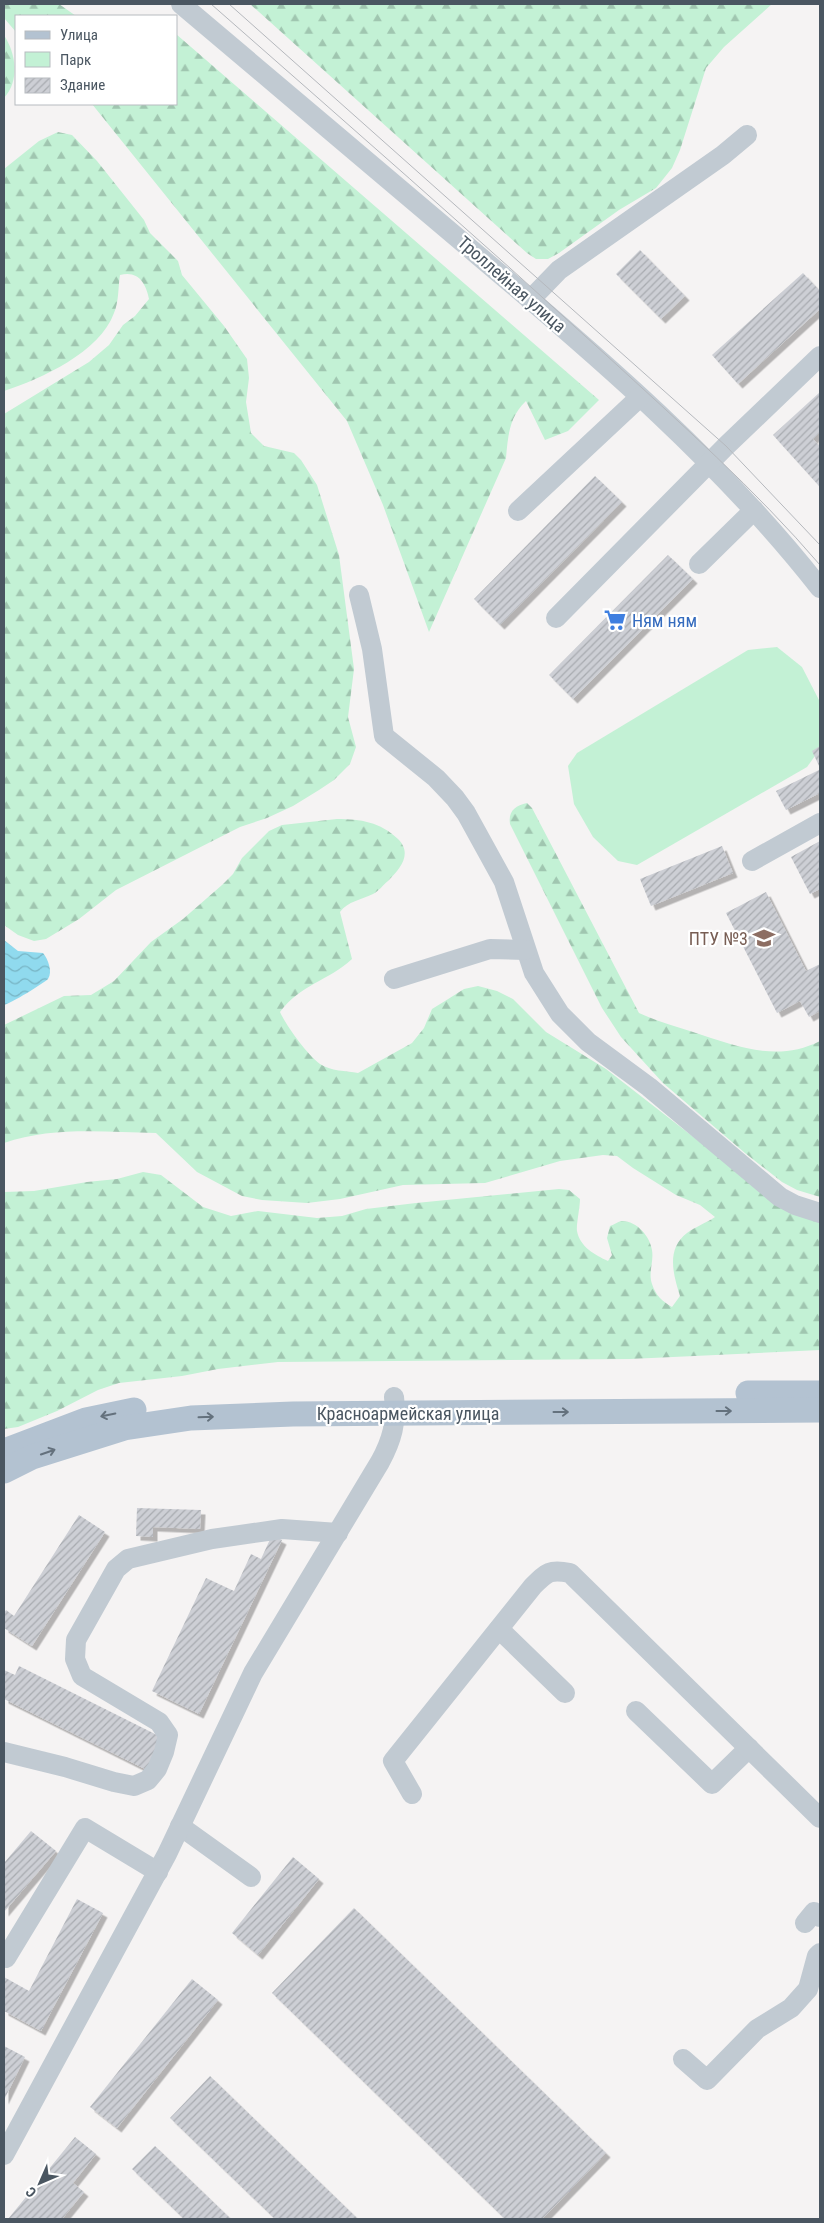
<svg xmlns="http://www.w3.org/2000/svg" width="824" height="2223" viewBox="0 0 824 2223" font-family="'Roboto Condensed',sans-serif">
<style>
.forest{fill:url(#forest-firs)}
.park{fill:#c3f1d5}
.water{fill:url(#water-waves)}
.building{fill:url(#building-hatch);filter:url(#shadow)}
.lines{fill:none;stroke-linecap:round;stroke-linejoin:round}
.minor{stroke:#c1cad2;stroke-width:20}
.major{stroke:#b3c2d1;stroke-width:25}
.tram{stroke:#b5b8bd;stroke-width:1}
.oneway{stroke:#64717d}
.labels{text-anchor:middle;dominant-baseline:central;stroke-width:4.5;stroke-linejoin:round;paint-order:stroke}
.street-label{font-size:18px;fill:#4a5661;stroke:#fff}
.shop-label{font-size:18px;fill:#366cbe;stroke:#fff;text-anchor:start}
.education-label{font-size:18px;fill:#785e54;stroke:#fff;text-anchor:end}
</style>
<defs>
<pattern id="forest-firs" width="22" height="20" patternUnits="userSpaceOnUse" patternTransform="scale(1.25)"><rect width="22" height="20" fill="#c3f1d5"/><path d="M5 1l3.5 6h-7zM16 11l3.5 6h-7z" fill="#a0c6b0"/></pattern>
<pattern id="water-waves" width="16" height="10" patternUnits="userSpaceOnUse" patternTransform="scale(1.25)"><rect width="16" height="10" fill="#90daee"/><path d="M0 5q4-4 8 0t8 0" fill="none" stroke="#78b4c4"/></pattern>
<pattern id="building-hatch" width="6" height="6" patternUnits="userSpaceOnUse" patternTransform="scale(1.25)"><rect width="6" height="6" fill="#cdcfd5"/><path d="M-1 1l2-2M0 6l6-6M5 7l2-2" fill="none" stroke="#a8abb0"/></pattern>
<filter id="shadow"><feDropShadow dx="4.5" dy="4.5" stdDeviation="0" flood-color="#0004"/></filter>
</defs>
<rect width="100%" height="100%" fill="#f5f3f3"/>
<g class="forest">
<polygon points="4,4 59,4 76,16 16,16 16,32 4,18"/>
<polygon points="250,4 772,4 724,47 706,68 680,150 672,168 656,188 619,210 559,253 548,259 536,259 527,253"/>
<path d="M176 34 599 400 568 431 545 440 526 401C509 417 508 436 506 458L429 632 383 505 347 421 92 104H176Z"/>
<path d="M4 35C16 54 20 80 4 98Z"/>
<path d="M58 132 72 135 97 161 144 220 150 233 178 261 182 275 224 326 247 359 249 378 246 402 251 433 264 446 294 453 301 460 317 485 339 555 354 669 348 717 356 747 350 764 334 780 319 790 293 806 267 818 240 827 116 890 79 919 46 939 34 941 18 935 4 925V414L89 362 109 345 123 325 135 316 149 299C146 283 138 270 120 275 118 287 119 302 114 313 100 352 41 379 4 391V169L39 141Z"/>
<path d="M527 803 532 808 639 1013C656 1021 675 1026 693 1032 736 1046 777 1063 820 1041V1197L797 1190 782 1182 745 1153 663 1083 621 1037 602 1008 510 824C508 811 515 806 527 803Z"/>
<path d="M337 819C361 819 380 822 398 839 413 854 400 869 388 881 383 885 379 891 373 894 361 900 348 901 340 912L352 959C328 981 301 984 280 1012 287 1027 306 1053 320 1064 330 1071 347 1071 358 1073L412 1043 424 1028 432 1009 445 1001 464 989 478 986 497 991 513 999 546 1032 606 1069 705 1146 820 1223V1350L630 1359 278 1362 218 1369 182 1376 119 1383 98 1390 57 1411 18 1427 4 1429V1192L34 1191 87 1182 117 1179 143 1172 161 1175 203 1207 231 1216 258 1211 317 1218 342 1216 366 1209 416 1203 559 1189 569 1190 580 1199C580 1207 576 1226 577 1231 580 1247 595 1255 608 1261L612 1255 607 1238 610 1226C613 1225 618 1222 621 1221 636 1220 650 1236 652 1250 654 1262 648 1272 652 1284 656 1296 662 1301 672 1307L680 1296C673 1274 666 1249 687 1233 695 1227 706 1223 715 1217L700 1205 676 1195 633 1168 617 1156 603 1155 560 1161 485 1183 403 1185 340 1199 307 1203 262 1200 242 1196 197 1172 156 1133C105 1132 52 1126 4 1143V1025L64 996 91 995 114 981 151 942 183 919 222 885 233 874 242 858 269 831 282 825Z"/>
</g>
<polygon class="park" points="777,647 802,667 820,702 820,749 807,767 637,865 618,861 593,837 574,804 568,766 577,753 748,650"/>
<path class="water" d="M4 940 18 951 43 953C48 959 53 972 48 979 44 983 10 1004 4 1005Z"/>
<g class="building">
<polygon points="640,250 685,296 661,319 616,274"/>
<polygon points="803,273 820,291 820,309 738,384 712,355"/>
<polygon points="820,392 820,432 813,439 820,447 820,487 773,435"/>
<polygon points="595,476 622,502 500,625 474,599"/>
<polygon points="668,555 693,579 573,699 549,675"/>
<polygon points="820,746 820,768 812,751"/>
<polygon points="819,770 820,793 786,810 776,791"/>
<polygon points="820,841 820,889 810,894 791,857"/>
<polygon points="722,846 733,873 651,906 640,879"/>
<polygon points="766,892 806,971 820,964 820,1011 809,1017 800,1001 777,1013 726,913"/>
<polygon points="137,1508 201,1510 200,1529 153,1527 153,1537 136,1536"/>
<polygon points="79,1515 105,1532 32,1646 4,1628 4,1613 6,1610 14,1616"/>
<polygon points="272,1535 282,1540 199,1714 152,1691 206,1578 234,1591 251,1554 261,1559"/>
<polygon points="19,1666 163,1738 147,1770 4,1699 4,1670 15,1675"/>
<polygon points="31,1831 56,1851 4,1912 4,1863"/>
<polygon points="293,1857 319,1879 258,1955 232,1933"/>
<polygon points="77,1899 103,1913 41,2031 4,2011 4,1977 29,1991"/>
<polygon points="354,1908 606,2153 542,2219 505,2219 272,1993"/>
<polygon points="192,1979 218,2000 117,2128 90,2107"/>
<polygon points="4,2046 25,2057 4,2100"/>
<polygon points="210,2076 358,2219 275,2219 170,2118"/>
<polygon points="75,2137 96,2154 73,2183 84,2192 62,2219 8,2219"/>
<polygon points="155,2146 231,2219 184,2219 132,2169"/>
</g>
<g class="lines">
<g class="minor">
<path d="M181 4C281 88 380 173 480 257 601 359 722 463 820 588"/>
<polyline points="530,300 559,270 723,155 747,135"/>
<polyline points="518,511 640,397"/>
<polyline points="699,564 754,510"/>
<polyline points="359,595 372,649 384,736 436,778 455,798 466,813 504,882 534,973 560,1014 588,1042 649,1087 780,1197 795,1205 820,1213"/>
<polyline points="556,618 726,446 820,356"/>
<polyline points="752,861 820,823"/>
<polyline points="394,979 490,949 525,950"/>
<polyline points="499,1629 565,1693"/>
<polyline points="636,1711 712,1784 749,1748"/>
<polyline points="4,1752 65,1767 114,1782 134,1786 148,1780 157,1769 164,1752 168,1735 159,1722 82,1676 75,1659 76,1640 116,1569 128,1559 212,1539 282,1529 338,1533"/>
<path d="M412 1794 393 1761 533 1586C547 1572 550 1569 570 1573L820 1818"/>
<polyline points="180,1826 251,1877"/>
<polyline points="805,1923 814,1912 820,1917"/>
<polyline points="6,1958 85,1828 158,1872"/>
<polyline points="683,2059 707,2080 757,2029 791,2008 808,1989 817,1956 820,1953"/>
<path d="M4 2155 167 1854 253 1673 380 1462C392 1440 397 1422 394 1397"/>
</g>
<g class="major">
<polyline points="748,1393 820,1393"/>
<polyline points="4,1451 86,1420 134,1410"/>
<polyline points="4,1471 32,1457 124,1428 191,1418 293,1414 820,1410"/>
</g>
<g class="tram">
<path d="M211 4C343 120 476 236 606 355 680 423 755 489 820 565"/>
<polyline points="229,4 726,446 820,545"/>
</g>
</g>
<defs><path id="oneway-shaft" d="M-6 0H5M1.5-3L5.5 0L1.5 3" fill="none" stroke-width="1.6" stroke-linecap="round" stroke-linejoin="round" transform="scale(1.25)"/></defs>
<g class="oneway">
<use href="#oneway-shaft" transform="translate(724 1411)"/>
<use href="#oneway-shaft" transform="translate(561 1412)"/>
<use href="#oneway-shaft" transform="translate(108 1415) rotate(168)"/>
<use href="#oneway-shaft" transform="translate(206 1417) rotate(-2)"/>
<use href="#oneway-shaft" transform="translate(48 1452) rotate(-19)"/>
</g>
<defs>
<g id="supermarket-bare" transform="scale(1.725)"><path d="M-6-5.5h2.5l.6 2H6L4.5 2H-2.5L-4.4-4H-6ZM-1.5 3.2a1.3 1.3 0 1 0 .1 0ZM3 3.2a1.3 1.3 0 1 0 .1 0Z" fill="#3f7fe0" stroke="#fff" stroke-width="2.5" paint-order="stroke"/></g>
<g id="university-bare" transform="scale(1.725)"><path d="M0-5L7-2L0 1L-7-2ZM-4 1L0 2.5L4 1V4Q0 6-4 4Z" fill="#8d6e63" stroke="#fff" stroke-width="2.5" paint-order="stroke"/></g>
</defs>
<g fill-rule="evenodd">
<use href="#supermarket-bare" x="615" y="620"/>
<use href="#university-bare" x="764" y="938"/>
</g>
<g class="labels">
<g class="street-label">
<text transform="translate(512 284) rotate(41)">Троллейная улица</text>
<text x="408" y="1413">Красноармейская улица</text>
</g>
<g class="shop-label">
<text x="632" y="620">Ням ням</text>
</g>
<g class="education-label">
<text x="748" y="938">ПТУ №3</text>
</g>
</g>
<rect width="824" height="2223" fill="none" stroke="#4a5661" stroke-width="10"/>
<rect x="15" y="15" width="162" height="90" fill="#ffffff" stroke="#b7bbc0"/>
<rect x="25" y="31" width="25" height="8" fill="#b3c2d1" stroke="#b7bbc0"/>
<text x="60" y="40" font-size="15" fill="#4a5661">Улица</text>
<rect x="25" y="52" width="25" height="15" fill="#c3f1d5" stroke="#b7bbc0"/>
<text x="60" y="65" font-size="15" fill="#4a5661">Парк</text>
<rect x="25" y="78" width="25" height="15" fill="url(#building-hatch)" stroke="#b7bbc0"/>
<text x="60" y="90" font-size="15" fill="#4a5661">Здание</text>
<g transform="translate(40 2183) rotate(225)" stroke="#ffffff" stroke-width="4" paint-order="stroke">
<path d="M0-4L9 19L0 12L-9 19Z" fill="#4a5661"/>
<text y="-8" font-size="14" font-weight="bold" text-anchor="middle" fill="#4a5661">С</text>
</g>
</svg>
